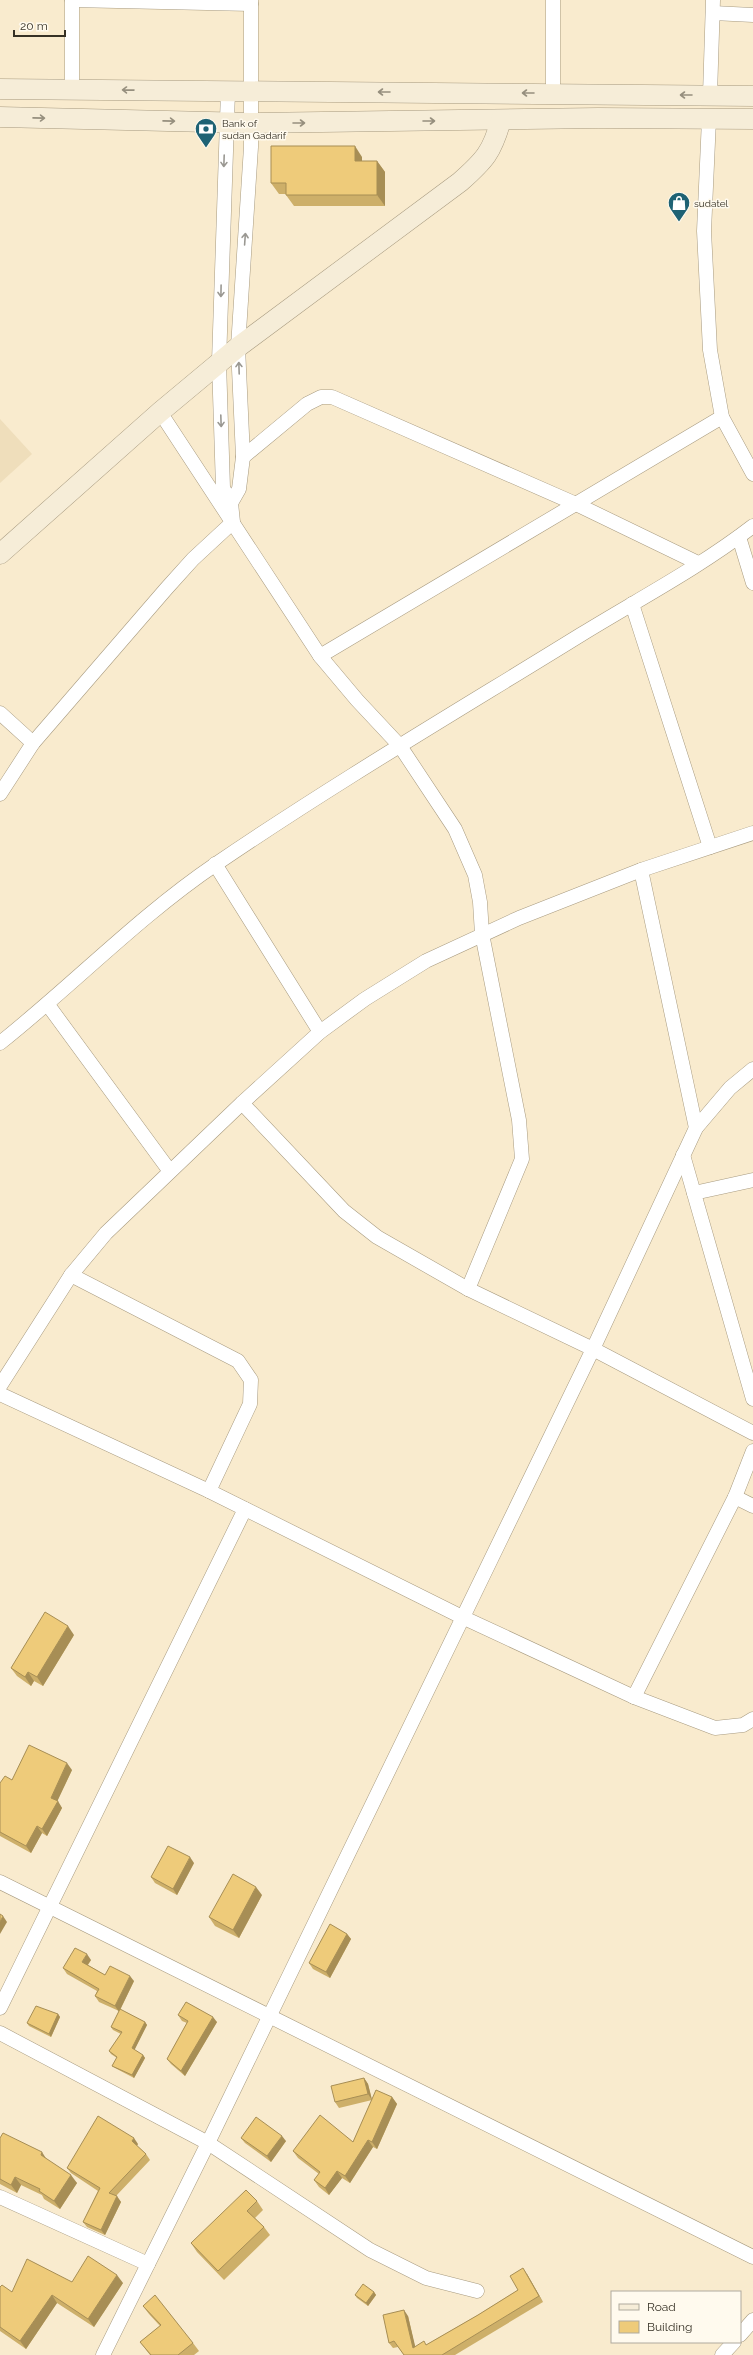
<svg xmlns="http://www.w3.org/2000/svg" width="753" height="2355" viewBox="0 0 753 2355" font-family="Raleway,sans-serif">
<style>
.built{fill:#efdebb}
.lines{fill:none;stroke-linecap:round;stroke-linejoin:round}
.street-casing{stroke:#a89b80;stroke-width:15}
.secondary-casing{stroke:#a89b80;stroke-width:21}
.street{stroke:#fff;stroke-width:14}
.secondary{stroke:#f6edd8;stroke-width:20}
.wall{fill:#cdaf69}
.shaded-wall{fill:#a78e55}
.building{fill:#eecb7a;stroke:#a78e55}
.oneway{stroke:#968f7e}
.oneway2{stroke:#9a9892}
.labels{text-anchor:middle;dominant-baseline:central;stroke-width:3;stroke-linejoin:round;paint-order:stroke}
.poi-label{font-size:10px;fill:#363125;stroke:#fffaee;text-anchor:start}
</style>
<rect width="100%" height="100%" fill="#f9ebce"/>
<polygon class="built" points="0,419 32,454 0,483"/>
<g class="lines">
<g class="street-casing">
<g id="street">
<polyline points="72,0 251,4"/>
<polyline points="72,0 72,89"/>
<polyline points="553,0 553,93"/>
<polyline points="713,13 753,15"/>
<polyline points="710,95 713,0"/>
<polyline points="709,119 704,231 710,350 722,417 753,474"/>
<polyline points="160,412 320,656 357,700 400,746 455,829 475,875 480,902 482,934 519,1120 522,1159 468,1289"/>
<polyline points="243,457 307,404 321,397 332,397 576,504 698,563"/>
<polyline points="231,503 239,489 243,457 238,347 251,147 251,0"/>
<polyline points="739,537 753,583"/>
<polyline points="632,604 710,847"/>
<polyline points="320,656 722,417"/>
<polyline points="0,713 33,743"/>
<polyline points="0,794 33,743 166,589 193,559 233,522 231,503 223,488 219,362 228,91"/>
<polyline points="215,864 320,1032"/>
<polyline points="641,870 696,1128"/>
<polyline points="48,1005 169,1170"/>
<path d="M0 1043C73 985 138 917 216 864 335 783 459 710 582 634 639 599 700 567 753 526"/>
<polyline points="242,1103 344,1211 377,1237 468,1289 593,1349 753,1433"/>
<polyline points="683,1155 753,1399"/>
<polyline points="694,1193 753,1180"/>
<polyline points="71,1275 238,1361 251,1380 250,1404 209,1491"/>
<polyline points="0,1386 71,1275 106,1233 242,1103 320,1032 365,999 426,961 519,918 641,870 753,833"/>
<polyline points="0,1394 209,1491 462,1617 634,1697 715,1728 743,1725 753,1719"/>
<polyline points="735,1497 753,1506"/>
<polyline points="634,1697 735,1497 753,1451"/>
<polyline points="0,1882 753,2257"/>
<polyline points="0,2008 245,1509"/>
<polyline points="0,2033 208,2143 370,2250 426,2278 477,2291"/>
<polyline points="0,2197 148,2264"/>
<polyline points="740,2335 753,2320"/>
<polyline points="103,2355 208,2143 593,1349 696,1128 730,1088 753,1069"/>
<polyline points="722,2355 734,2342"/>
</g>
</g>
<g class="secondary-casing">
<g id="secondary">
<polyline points="0,89 753,96"/>
<polyline points="0,117 251,123 598,118 753,119"/>
<path d="M0 554 160 412 238 347 460 182C485 160 492 152 501 120"/>
</g>
</g>
<use href="#street" class="street"/>
<use href="#secondary" class="secondary"/>
</g>
<g class="wall">
<polygon points="362,157 362,161 377,161 385,172 385,206 294,206 286,195 286,194 279,194 271,183"/>
<polygon points="74,1635 43,1686 34,1681 31,1686 17,1676 11,1668"/>
<polygon points="72,1770 57,1801 62,1808 47,1836 42,1833 31,1853 0,1836 0,1783 12,1780"/>
<polygon points="194,1863 177,1895 155,1883 151,1877"/>
<polygon points="262,1895 239,1938 215,1926 209,1917"/>
<polygon points="347,1934 351,1939 330,1978 313,1969 309,1963"/>
<polygon points="91,1960 88,1965 105,1975 134,1981 120,2010 145,2022 147,2025 134,2050 143,2055 145,2058 134,2078 115,2068 112,2066 117,2058 111,2054 109,2051 121,2034 113,2030 111,2027 119,2011 99,2002 95,1996 97,1991 67,1974 63,1968"/>
<polygon points="58,2014 60,2017 51,2037 29,2026 27,2023"/>
<polygon points="178,2015 217,2022 185,2076 171,2064 167,2059 187,2023 182,2021"/>
<polygon points="364,2078 368,2084 372,2100 392,2097 397,2104 377,2149 373,2147 350,2183 342,2178 329,2195 319,2187 314,2180 319,2174 298,2158 293,2151 353,2142 372,2100 339,2108 335,2102"/>
<polygon points="0,2138 46,2159 77,2183 60,2209 44,2199 42,2195 21,2185 17,2193 0,2184"/>
<polygon points="241,2138 286,2141 271,2162 245,2143"/>
<polygon points="138,2144 137,2146 146,2154 150,2160 116,2196 121,2202 105,2235 87,2227 83,2222 98,2191 71,2173 67,2168"/>
<polygon points="257,2201 263,2210 255,2218 264,2227 270,2235 224,2280 197,2252 191,2243"/>
<polygon points="527,2274 543,2302 455,2355 404,2355 398,2347 393,2348 389,2343 408,2316 415,2347 426,2345 478,2315 518,2290"/>
<polygon points="72,2282 123,2283 94,2327 57,2303 26,2349 0,2331 0,2287 12,2292"/>
<polygon points="374,2292 376,2295 368,2306 357,2298 355,2295"/>
<polygon points="143,2306 193,2343 199,2351 194,2355 150,2355 140,2342 160,2326 149,2314"/>
</g>
<g class="shaded-wall">
<polygon points="355,146 362,157 362,172 355,161"/>
<polygon points="377,161 385,172 385,206 377,195"/>
<polygon points="68,1626 74,1635 43,1686 37,1677"/>
<polygon points="28,1672 34,1681 31,1686 25,1677"/>
<polygon points="67,1763 72,1770 56,1804 51,1798"/>
<polygon points="58,1801 62,1808 47,1836 42,1829"/>
<polygon points="37,1826 42,1833 31,1853 26,1846"/>
<polygon points="190,1857 194,1863 177,1895 173,1889"/>
<polygon points="256,1887 262,1895 239,1938 233,1930"/>
<polygon points="3,1916 7,1922 0,1934 0,1922"/>
<polygon points="347,1934 351,1939 330,1978 326,1972"/>
<polygon points="87,1954 91,1960 86,1967 82,1962"/>
<polygon points="130,1976 134,1981 119,2012 115,2006"/>
<polygon points="58,2014 60,2017 51,2037 49,2034"/>
<polygon points="213,2017 217,2022 185,2076 181,2071"/>
<polygon points="145,2022 147,2025 134,2051 132,2048"/>
<polygon points="143,2055 145,2058 134,2078 132,2075"/>
<polygon points="364,2078 368,2084 372,2100 368,2094"/>
<polygon points="392,2097 397,2104 377,2149 372,2142"/>
<polygon points="282,2136 286,2141 271,2162 267,2156"/>
<polygon points="134,2138 138,2144 136,2147 132,2141"/>
<polygon points="368,2140 373,2147 350,2183 345,2176"/>
<polygon points="42,2152 47,2160 41,2155"/>
<polygon points="337,2171 342,2178 329,2195 325,2188"/>
<polygon points="71,2175 77,2183 60,2209 54,2201"/>
<polygon points="15,2177 21,2185 17,2193 11,2185"/>
<polygon points="117,2196 121,2202 105,2235 101,2230"/>
<polygon points="523,2268 527,2274 543,2302 539,2296"/>
<polygon points="117,2275 123,2283 94,2327 88,2319"/>
<polygon points="374,2292 376,2295 368,2306 366,2303"/>
<polygon points="52,2295 57,2303 26,2349 20,2341"/>
<polygon points="404,2310 408,2316 417,2354 413,2348"/>
</g>
<g class="building">
<polygon points="271,146 355,146 355,161 377,161 377,195 286,195 286,183 271,183"/>
<polygon points="45,1612 68,1626 37,1677 28,1672 25,1677 11,1668"/>
<polygon points="29,1745 67,1763 51,1798 58,1801 42,1829 37,1826 26,1846 0,1832 0,1783 5,1776 12,1780"/>
<polygon points="168,1846 190,1857 173,1889 151,1877"/>
<polygon points="233,1874 256,1887 233,1930 209,1917"/>
<polygon points="0,1914 3,1916 0,1922"/>
<polygon points="330,1924 347,1934 326,1972 309,1963"/>
<polygon points="75,1948 87,1954 82,1962 105,1975 110,1966 130,1976 115,2006 95,1996 99,1989 63,1968"/>
<polygon points="186,2002 213,2017 181,2071 167,2059 188,2021 178,2015"/>
<polygon points="36,2006 58,2014 49,2034 27,2023"/>
<polygon points="120,2009 145,2022 132,2048 143,2055 132,2075 112,2066 117,2057 109,2051 122,2032 111,2027"/>
<polygon points="364,2078 368,2094 335,2102 331,2086"/>
<polygon points="376,2090 392,2097 372,2142 368,2140 345,2176 337,2171 325,2188 314,2180 320,2172 293,2151 320,2115 353,2142"/>
<polygon points="98,2116 134,2138 132,2141 146,2154 109,2193 117,2196 101,2230 83,2222 100,2188 67,2168"/>
<polygon points="256,2117 282,2136 267,2156 241,2138"/>
<polygon points="3,2133 42,2152 41,2155 71,2175 54,2201 39,2191 40,2189 15,2177 11,2185 0,2179 0,2138"/>
<polygon points="246,2190 257,2201 247,2211 264,2227 218,2271 191,2243"/>
<polygon points="88,2256 117,2275 88,2319 52,2295 20,2341 0,2327 0,2287 2,2285 12,2292 27,2259 72,2282"/>
<polygon points="523,2268 539,2296 442,2355 404,2355 394,2341 389,2343 383,2315 404,2310 413,2348 424,2341 426,2345 478,2315 518,2290 510,2276"/>
<polygon points="363,2284 374,2292 366,2303 355,2295"/>
<polygon points="155,2295 193,2343 178,2355 151,2355 140,2342 161,2325 143,2306"/>
</g>
<defs><path id="oneway-shaft" d="M-6 0H5M1.5-3L5.5 0L1.5 3" fill="none" stroke-width="1.6" stroke-linecap="round" stroke-linejoin="round"/></defs>
<g class="oneway">
<use href="#oneway-shaft" transform="translate(128 90) rotate(-179)"/>
<use href="#oneway-shaft" transform="translate(384 92) rotate(-180)"/>
<use href="#oneway-shaft" transform="translate(528 93) rotate(-180)"/>
<use href="#oneway-shaft" transform="translate(686 95) rotate(-180)"/>
<use href="#oneway-shaft" transform="translate(39 118) rotate(1)"/>
<use href="#oneway-shaft" transform="translate(169 121) rotate(1)"/>
<use href="#oneway-shaft" transform="translate(429 121)"/>
<use href="#oneway-shaft" transform="translate(299 123)"/>
</g>
<g class="oneway2">
<use href="#oneway-shaft" transform="translate(224 161) rotate(92)"/>
<use href="#oneway-shaft" transform="translate(245 239) rotate(-86)"/>
<use href="#oneway-shaft" transform="translate(221 291) rotate(91)"/>
<use href="#oneway-shaft" transform="translate(239 368) rotate(-92)"/>
<use href="#oneway-shaft" transform="translate(221 421) rotate(88)"/>
</g>
<defs>
<g id="bank-pin" transform="scale(1.15)"><path d="M0 17L-7.5 6A9.5 9.5 0 1 1 7.5 6Z" fill="#1e6274" stroke="#fffaee"/><path d="M-6-4H6V4H-6ZM0-2.3a2.3 2.3 0 1 0 0 4.6a2.3 2.3 0 1 0 0-4.6Z" fill="#fff"/></g>
<g id="shop-pin" transform="scale(1.15)"><path d="M0 17L-7.5 6A9.5 9.5 0 1 1 7.5 6Z" fill="#1e6274" stroke="#fffaee"/><path d="M-5-2.5h2.3a2.7 3.5 0 0 1 5.4 0H5L5.5 6h-11ZM-1.5-2.5h3a1.5 2.3 0 0 0-3 0Z" fill="#fff"/></g>
</defs>
<g fill-rule="evenodd">
<use href="#bank-pin" x="206" y="129"/>
<use href="#shop-pin" x="679" y="203"/>
</g>
<g class="labels">
<g class="poi-label">
<text x="222" y="123">Bank of<tspan x="222" dy="12">sudan Gadarif</tspan></text>
<text x="694" y="203">sudatel</text>
</g>
</g>
<rect x="611" y="2291" width="130" height="52" fill="#fffaee" stroke="#afaa9e"/>
<rect x="619" y="2304" width="20" height="6" fill="#f6edd8" stroke="#afaa9e"/>
<text x="647" y="2311" font-size="12" fill="#363125">Road</text>
<rect x="619" y="2321" width="20" height="12" fill="#eecb7a" stroke="#afaa9e"/>
<text x="647" y="2331" font-size="12" fill="#363125">Building</text>
<path d="M14 30v6h51v-6" fill="none" stroke="#363125" stroke-width="2"/>
<text x="20" y="30" font-size="12" fill="#363125" stroke="#fffaee" stroke-width="3" paint-order="stroke">20 m</text>
</svg>
